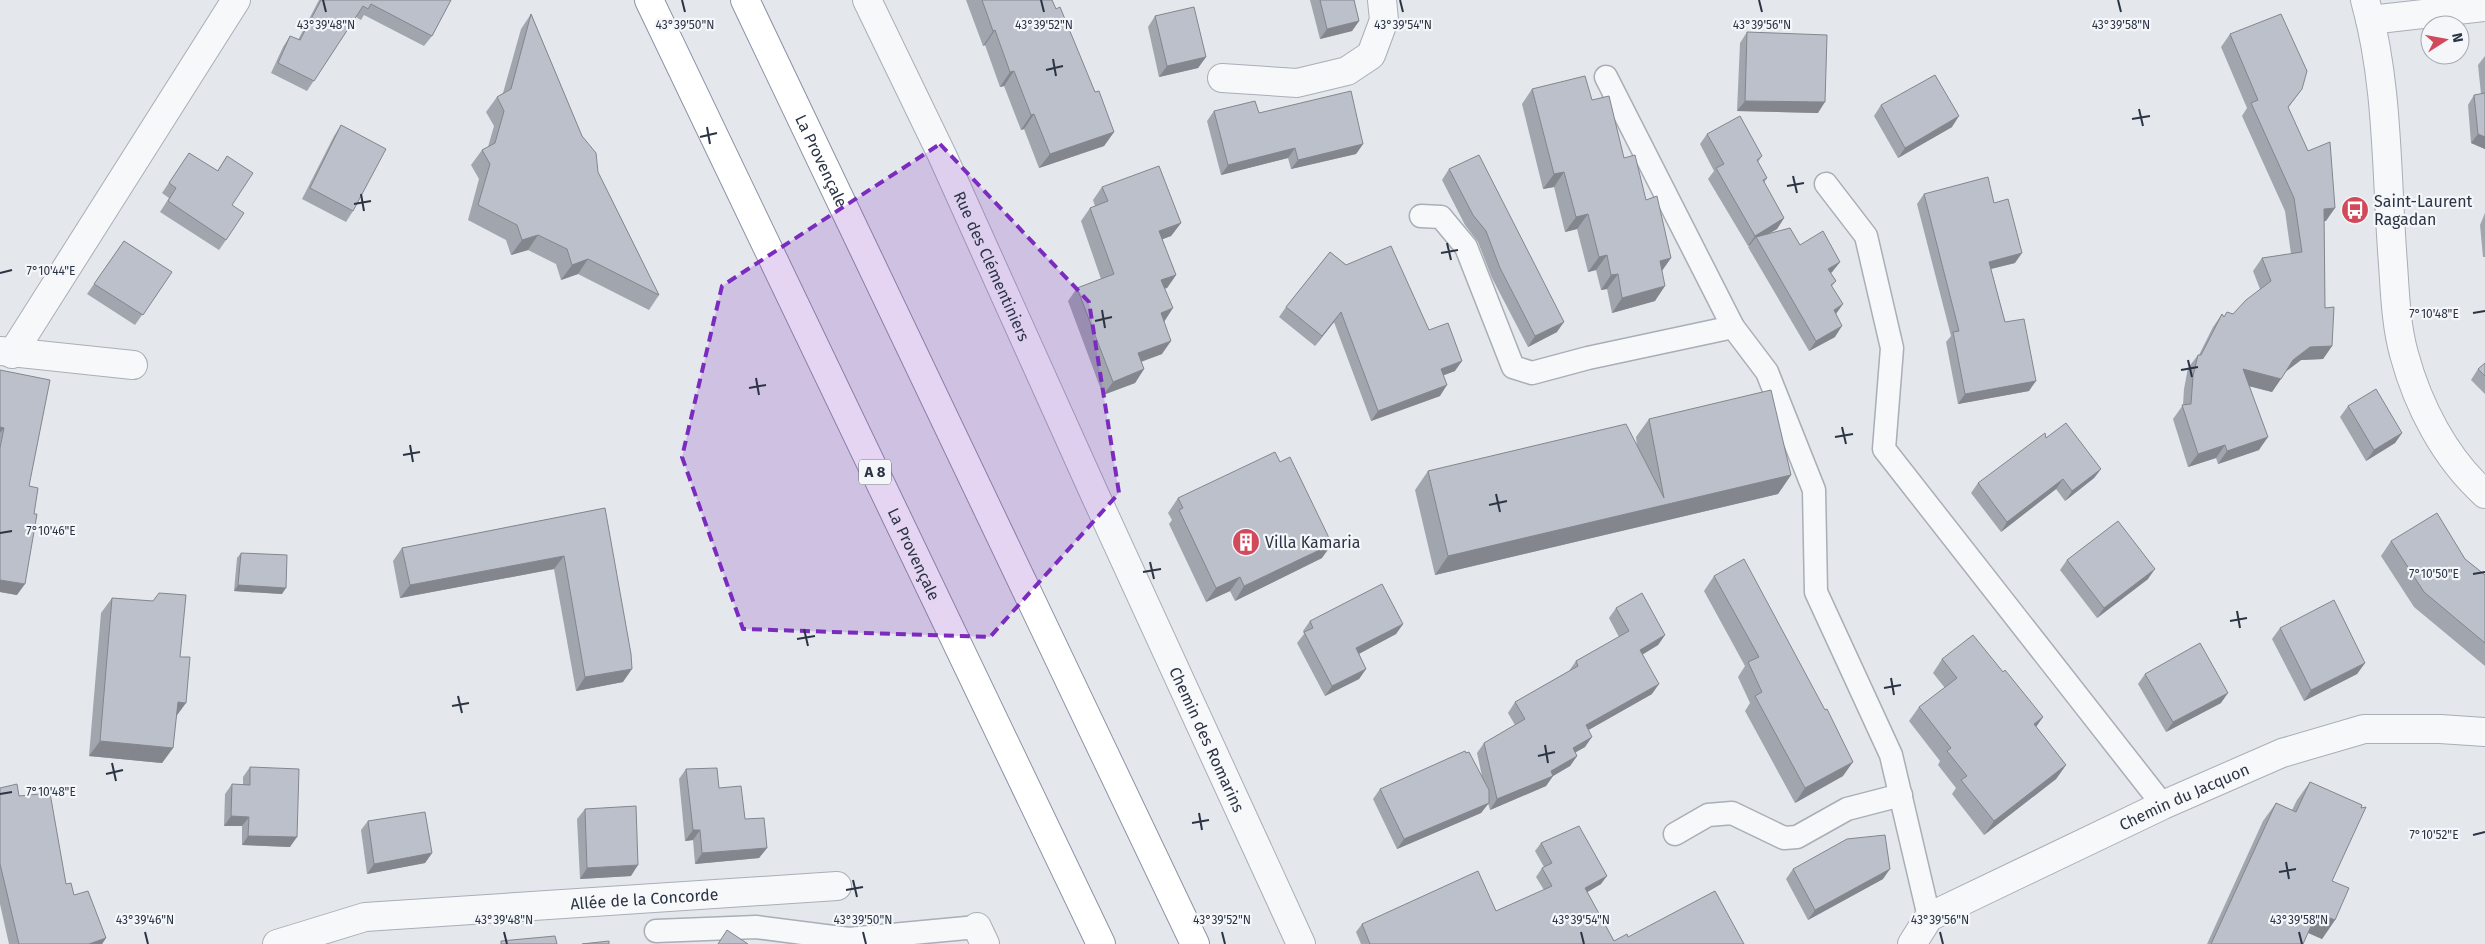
<svg xmlns="http://www.w3.org/2000/svg" width="2485" height="944" viewBox="0 0 2485 944" font-family="'Fira Sans',sans-serif">
<style>
.lines{fill:none;stroke-linecap:round;stroke-linejoin:round}
.lane-casing{stroke:#a9aeb7;stroke-width:25}
.street-casing{stroke:#a9aeb7;stroke-width:30}
.highway-casing{stroke:#8b94a3;stroke-width:30}
.lane{stroke:#f7f8fa;stroke-width:22}
.street{stroke:#f7f8fa;stroke-width:28}
.highway{stroke:#fff;stroke-width:28}
.wall{fill:#a1a5ae}
.shaded-wall{fill:#83868d}
.building{fill:#bbc0ca;stroke:#83868d}
.marked{fill:#7b2cbf;fill-opacity:0.2;stroke:#7b2cbf;stroke-width:4;stroke-dasharray:10 6;stroke-linejoin:round}
.ticks{fill:none;stroke:#2b3445;stroke-width:2}
.labels{text-anchor:middle;dominant-baseline:central;stroke-width:4.5;stroke-linejoin:round;paint-order:stroke}
.shield{fill:#f4f6f9;stroke:#676e7b;stroke-width:1}
.shield-label{font-size:15px;font-weight:bold;fill:#2b3445}
.street-label{font-size:16px;fill:#2b3445;stroke:#f4f6f9}
.poi-label{font-size:16px;fill:#2b3445;stroke:#f4f6f9;text-anchor:start}
.ticks-label{font-size:12px;text-anchor:middle;fill:#2b3445;stroke:#f4f6f9;stroke-width:4.5;stroke-linejoin:round;paint-order:stroke}
</style>
<rect width="100%" height="100%" fill="#e4e7ec"/>
<g class="lines">
<g class="lane-casing">
<g id="lane">
<polyline points="1606,77 1733,327 1767,372 1814,490 1816,592 1891,755 1929,917"/>
<polyline points="1826,184 1866,236 1892,348 1884,449 2163,805"/>
<polyline points="1421,216 1441,217 1466,247 1513,367 1532,373 1588,358 1733,327"/>
<polyline points="1675,834 1708,815 1732,813 1784,838 1797,837 1847,809 1901,795"/>
<polyline points="656,931 756,927 849,939 977,927"/>
</g>
</g>
<g class="street-casing">
<g id="street">
<path id="s1" d="M867 0 942 155 1095 495 1301 944"/>
<path d="M2365 0C2389 85 2386 176 2393 264 2395 294 2396 325 2404 354 2418 406 2445 458 2485 494"/>
<polyline points="2370,20 2485,7"/>
<polyline points="1222,78 1297,83 1347,71 1371,55 1384,20 1382,0"/>
<polyline points="0,351 133,365"/>
<polyline points="12,354 236,0"/>
<polyline points="977,927 985,944"/>
<path id="s2" d="M277 944 365 917 837 886"/>
<path id="s3" d="M1912 944 1929 917 2163 805 2282 753 2364 729H2440L2485 732"/>
</g>
</g>
<g class="highway-casing">
<g id="highway">
<path id="s4" d="M649 0 1101 944"/>
<path id="s5" d="M745 0 1195 944"/>
</g>
</g>
<use href="#lane" class="lane"/>
<use href="#street" class="street"/>
<use href="#highway" class="highway"/>
</g>
<g class="wall">
<polygon points="319,0 451,0 432,36 424,46 364,15 361,20 356,17 307,91 271,73 283,47 290,36 298,40"/>
<polygon points="966,0 1052,0 1056,9 1114,132 1104,146 1039,168 1024,129 1021,130 1004,86 1000,87 985,45 983,46"/>
<polygon points="1310,0 1354,0 1359,21 1352,31 1320,39"/>
<polygon points="531,14 582,136 598,172 659,295 649,310 578,274 561,280 556,264 528,250 511,255 506,240 468,220 479,179 471,165 482,150 488,147 494,126 486,112 497,97 503,93 521,29"/>
<polygon points="1155,16 1206,57 1198,68 1159,77 1148,27"/>
<polygon points="1747,32 1818,113 1737,111 1740,43"/>
<polygon points="2230,34 2302,89 2288,108 2326,221 2324,221 2325,308 2332,346 2323,359 2301,360 2285,372 2272,392 2249,386 2259,450 2218,464 2216,458 2188,467 2173,419 2183,405 2184,389 2188,368 2198,355 2199,355 2213,327 2222,314 2224,317 2233,314 2260,289 2253,271 2262,258 2291,254 2285,211 2242,116 2247,108 2221,47"/>
<polygon points="2485,56 2485,149 2471,143 2468,105 2474,95 2481,94 2478,65"/>
<polygon points="1532,89 1592,100 1624,158 1646,200 1671,258 1662,271 1655,301 1612,313 1607,289 1601,290 1596,270 1588,272 1577,229 1565,232 1554,187 1543,189 1522,104"/>
<polygon points="1881,105 1952,127 1898,158 1874,116"/>
<polygon points="1214,111 1259,113 1363,144 1356,154 1291,169 1288,158 1221,175 1207,121"/>
<polygon points="341,125 353,211 346,222 302,199 334,136"/>
<polygon points="1707,134 1762,156 1758,162 1767,178 1764,183 1784,218 1777,229 1769,233 1840,262 1832,272 1831,273 1836,281 1832,286 1836,314 1835,337 1809,351 1748,247 1750,245 1748,246 1708,179 1714,171 1700,144"/>
<polygon points="189,153 217,171 227,156 232,205 226,240 219,250 160,212 169,198 162,193"/>
<polygon points="1449,169 1557,332 1528,347 1492,278 1478,242 1465,225 1442,180"/>
<polygon points="1102,187 1181,223 1171,236 1162,239 1176,275 1167,288 1165,288 1164,321 1162,354 1141,362 1144,369 1135,383 1103,395 1068,301 1077,288 1101,279 1081,221 1090,208 1095,206 1093,200"/>
<polygon points="1924,194 1994,203 2015,263 1991,269 2005,322 2029,391 1958,404 1946,342 1951,336 1917,204"/>
<polygon points="2485,213 2485,257 2483,257 2480,225"/>
<polygon points="124,241 172,272 135,325 87,294"/>
<polygon points="1330,252 1429,330 1455,371 1443,375 1440,396 1371,421 1334,322 1315,346 1279,317 1286,307"/>
<polygon points="2485,363 2485,394 2471,380 2478,369"/>
<polygon points="0,370 29,486 17,595 0,592"/>
<polygon points="2348,406 2402,433 2395,443 2366,461 2340,417"/>
<polygon points="1649,419 1791,475 1778,494 1435,575 1415,490 1428,471 1637,446 1636,437"/>
<polygon points="2046,438 2101,469 2094,478 2065,501 2056,489 2001,532 1971,493 1978,483"/>
<polygon points="1178,498 1322,558 1235,601 1230,591 1206,602 1169,524 1172,520 1168,513"/>
<polygon points="605,508 623,682 576,691 554,569 400,598 393,561 402,548"/>
<polygon points="2391,541 2465,559 2485,575 2485,666 2414,607 2381,556"/>
<polygon points="241,553 282,594 234,591 237,558"/>
<polygon points="2067,560 2148,579 2097,618 2060,570"/>
<polygon points="1714,576 1843,776 1795,803 1745,711 1750,703 1738,677 1745,666 1704,591"/>
<polygon points="112,598 180,657 176,717 173,748 162,763 89,756 101,613"/>
<polygon points="1616,608 1665,635 1658,645 1642,655 1652,694 1588,730 1585,747 1575,752 1577,756 1570,766 1553,776 1546,786 1490,810 1488,803 1481,813 1397,849 1373,799 1380,789 1466,753 1482,776 1477,753 1484,743 1515,725 1508,713 1515,702 1569,671 1576,661 1619,637 1609,618"/>
<polygon points="1310,621 1403,624 1396,634 1359,654 1366,669 1359,679 1325,696 1297,643 1304,634 1303,631"/>
<polygon points="2280,628 2365,663 2357,674 2304,701 2272,639"/>
<polygon points="1942,659 2003,672 2043,717 2036,727 2066,765 2056,779 1984,835 1952,794 1956,788 1938,765 1940,761 1909,721 1919,707 1945,688 1933,673"/>
<polygon points="2145,674 2221,703 2166,732 2138,684"/>
<polygon points="250,767 290,847 242,845 242,826 224,826 225,794 232,784 243,785 243,777"/>
<polygon points="686,769 719,788 767,848 759,858 695,864 693,840 685,841 679,779"/>
<polygon points="2310,782 2332,881 2335,920 2322,939 2308,933 2303,944 2207,944 2263,821 2276,803 2292,810 2297,800"/>
<polygon points="0,788 19,796 66,884 106,938 102,944 9,944 0,904"/>
<polygon points="585,809 631,876 580,879 577,819"/>
<polygon points="368,821 432,853 425,863 367,874 361,830"/>
<polygon points="1541,843 1601,884 1587,892 1614,941 1628,937 1744,944 1361,944 1356,932 1362,924 1496,911 1544,890 1536,877 1542,868 1544,867 1535,851"/>
<polygon points="1793,869 1883,879 1808,920 1786,879"/>
</g>
<g class="shaded-wall">
<polygon points="1359,21 1352,31 1320,39 1327,29"/>
<polygon points="995,30 985,45 983,46 993,31"/>
<polygon points="1206,57 1198,68 1159,77 1167,66"/>
<polygon points="1014,71 1004,86 1000,87 1010,72"/>
<polygon points="1745,101 1825,102 1818,113 1737,111"/>
<polygon points="1034,114 1024,129 1021,130 1031,115"/>
<polygon points="1959,116 1952,127 1898,158 1905,148"/>
<polygon points="1114,132 1104,146 1039,168 1050,154"/>
<polygon points="2478,134 2485,137 2485,149 2471,143"/>
<polygon points="1363,144 1356,154 1291,169 1298,160"/>
<polygon points="1295,148 1288,158 1221,175 1228,165"/>
<polygon points="1564,172 1554,187 1543,189 1554,174"/>
<polygon points="2335,208 2326,221 2315,222 2324,209"/>
<polygon points="1588,214 1577,229 1565,232 1576,217"/>
<polygon points="1784,218 1777,229 1758,240 1756,237 1750,245 1748,246 1755,236"/>
<polygon points="1181,223 1171,236 1150,244 1159,231"/>
<polygon points="538,235 528,250 511,255 522,240"/>
<polygon points="2022,253 2015,263 1982,271 1989,262"/>
<polygon points="1607,255 1596,270 1588,272 1599,257"/>
<polygon points="1671,258 1660,273 1660,261"/>
<polygon points="588,259 578,274 561,280 572,265"/>
<polygon points="1840,262 1832,272 1821,280 1828,269"/>
<polygon points="1618,274 1607,289 1601,290 1611,275"/>
<polygon points="1176,275 1167,288 1152,293 1161,280"/>
<polygon points="1665,286 1655,301 1612,313 1622,298"/>
<polygon points="1843,304 1836,314 1834,310"/>
<polygon points="1173,308 1164,322 1161,313"/>
<polygon points="1341,312 1334,322 1315,346 1322,336"/>
<polygon points="1564,322 1557,332 1528,347 1535,336"/>
<polygon points="1842,326 1835,337 1809,351 1816,341"/>
<polygon points="1171,341 1162,354 1129,366 1138,353"/>
<polygon points="2332,346 2323,359 2301,360 2284,373 2293,360 2310,347"/>
<polygon points="1462,361 1455,371 1434,379 1441,369"/>
<polygon points="1144,369 1135,383 1103,395 1113,382"/>
<polygon points="2243,369 2281,379 2272,392 2233,382"/>
<polygon points="2036,381 2029,391 1958,404 1965,394"/>
<polygon points="1447,385 1440,396 1371,421 1378,411"/>
<polygon points="0,427 4,428 0,433"/>
<polygon points="2402,433 2395,443 2366,461 2374,450"/>
<polygon points="2268,437 2259,450 2218,464 2227,451"/>
<polygon points="2225,445 2216,458 2188,467 2198,454"/>
<polygon points="2101,469 2094,478 2065,501 2072,491"/>
<polygon points="1791,475 1778,494 1435,575 1448,556"/>
<polygon points="2063,479 2056,489 2001,532 2007,522"/>
<polygon points="1332,544 1322,558 1235,601 1244,586"/>
<polygon points="564,556 554,569 400,598 410,585"/>
<polygon points="2155,569 2148,579 2097,618 2104,608"/>
<polygon points="1240,577 1230,591 1206,602 1216,588"/>
<polygon points="0,580 25,584 17,595 0,592"/>
<polygon points="238,585 286,588 282,594 234,591"/>
<polygon points="1403,624 1396,634 1349,659 1356,648"/>
<polygon points="1665,635 1658,645 1633,660 1640,650"/>
<polygon points="2365,663 2357,674 2304,701 2311,690"/>
<polygon points="632,669 623,682 576,691 585,677"/>
<polygon points="1366,669 1359,679 1325,696 1332,686"/>
<polygon points="1659,684 1652,694 1578,736 1586,725"/>
<polygon points="2228,693 2221,703 2166,732 2173,722"/>
<polygon points="178,702 186,703 175,718"/>
<polygon points="2043,717 2033,731 2034,724"/>
<polygon points="1592,737 1585,747 1566,758 1573,748"/>
<polygon points="100,741 173,748 162,763 89,756"/>
<polygon points="1577,756 1570,766 1553,776 1546,786 1490,810 1497,799 1551,771"/>
<polygon points="1853,762 1843,776 1795,803 1805,788"/>
<polygon points="2066,765 2056,779 1984,835 1994,821"/>
<polygon points="1489,803 1481,813 1397,849 1404,839"/>
<polygon points="231,816 249,817 242,826 224,826"/>
<polygon points="693,830 700,830 693,840 685,841"/>
<polygon points="248,836 297,837 290,847 242,845"/>
<polygon points="767,848 759,858 695,864 702,853"/>
<polygon points="432,853 425,863 367,874 374,864"/>
<polygon points="638,865 631,876 580,879 587,868"/>
<polygon points="1890,869 1883,879 1808,920 1815,910"/>
<polygon points="1607,876 1601,884 1579,897 1585,888"/>
<polygon points="2317,913 2335,920 2322,939 2304,931"/>
<polygon points="106,938 102,944 89,944"/>
</g>
<g class="building">
<polygon points="321,0 451,0 432,36 371,4 368,9 363,6 314,81 278,63 290,36 300,40"/>
<polygon points="982,0 1052,0 1056,9 1060,7 1095,92 1099,91 1114,132 1050,154 1034,114 1031,115 1014,71 1010,72 995,30 993,31"/>
<polygon points="1320,0 1354,0 1359,21 1327,29"/>
<polygon points="1194,7 1206,57 1167,66 1155,16"/>
<polygon points="531,14 582,136 596,153 598,172 659,295 588,259 572,265 567,249 538,235 522,240 517,225 478,205 490,164 482,150 495,143 504,111 497,97 511,89"/>
<polygon points="2281,14 2307,71 2302,89 2288,107 2308,151 2330,142 2335,208 2324,209 2325,308 2334,307 2332,346 2310,347 2293,360 2281,379 2243,369 2268,437 2227,451 2225,445 2198,454 2182,405 2191,404 2193,376 2198,355 2201,355 2222,314 2224,317 2227,312 2233,314 2246,300 2271,281 2262,258 2302,252 2294,198 2251,103 2258,100 2230,34"/>
<polygon points="1747,32 1827,35 1825,102 1745,101"/>
<polygon points="1935,75 1959,116 1905,148 1881,105"/>
<polygon points="1585,76 1592,100 1609,96 1624,158 1635,155 1646,200 1657,196 1671,258 1660,261 1665,286 1622,298 1618,274 1611,275 1607,255 1599,257 1588,214 1576,217 1564,172 1554,174 1532,89"/>
<polygon points="1351,91 1363,144 1298,160 1295,148 1228,165 1214,111 1255,101 1259,113"/>
<polygon points="2485,93 2485,137 2478,134 2474,95"/>
<polygon points="1740,116 1762,156 1757,160 1767,178 1763,180 1784,218 1755,236 1716,168 1724,164 1707,134"/>
<polygon points="341,125 386,149 353,211 310,188"/>
<polygon points="189,153 218,171 227,156 253,173 232,205 244,213 226,240 168,201 176,188 169,183"/>
<polygon points="1479,155 1564,322 1535,336 1500,268 1486,231 1473,215 1449,169"/>
<polygon points="1159,166 1181,223 1159,231 1176,275 1161,280 1173,308 1161,313 1171,341 1138,353 1144,369 1113,382 1077,288 1114,274 1090,208 1108,201 1102,187"/>
<polygon points="1988,177 1994,203 2008,199 2022,253 1989,262 2005,322 2024,319 2036,381 1965,394 1953,332 1959,331 1924,194"/>
<polygon points="1790,228 1800,245 1823,231 1840,262 1828,269 1836,281 1831,285 1843,304 1834,310 1842,326 1816,341 1756,237"/>
<polygon points="124,241 172,272 143,315 94,284"/>
<polygon points="1391,246 1429,330 1448,323 1462,361 1441,369 1447,385 1378,411 1341,312 1322,336 1286,307 1330,252 1346,265"/>
<polygon points="2485,363 2485,376 2478,369"/>
<polygon points="0,370 50,380 29,486 38,488 34,514 37,514 25,584 0,580 0,448 4,428 0,427"/>
<polygon points="2376,389 2402,433 2374,450 2348,406"/>
<polygon points="1771,390 1791,475 1448,556 1428,471 1626,424 1664,498 1649,419"/>
<polygon points="2066,423 2101,469 2072,491 2063,479 2007,522 1978,483 2045,433 2046,438"/>
<polygon points="1275,452 1280,462 1290,457 1332,544 1244,586 1240,577 1216,588 1179,510 1183,508 1178,498"/>
<polygon points="605,508 631,654 632,669 585,677 564,556 410,585 402,548"/>
<polygon points="2437,513 2465,559 2485,575 2485,643 2424,592 2391,541"/>
<polygon points="2118,521 2155,569 2104,608 2067,560"/>
<polygon points="241,553 287,555 286,588 238,585"/>
<polygon points="1744,559 1825,710 1827,709 1853,762 1805,788 1755,696 1762,692 1748,662 1759,657 1714,576"/>
<polygon points="1382,584 1403,624 1356,648 1366,669 1332,686 1304,632 1313,628 1310,621"/>
<polygon points="159,593 186,595 180,657 190,657 186,703 178,702 173,748 100,741 112,598 153,601"/>
<polygon points="1642,593 1665,635 1640,650 1659,684 1586,725 1592,737 1573,748 1577,756 1551,771 1553,776 1497,799 1484,743 1525,719 1515,702 1578,666 1576,661 1629,631 1616,608"/>
<polygon points="2334,600 2365,663 2311,690 2280,628"/>
<polygon points="1973,635 2003,672 2005,670 2043,717 2034,724 2066,765 1994,821 1961,780 1967,776 1947,751 1951,748 1919,707 1957,678 1942,659"/>
<polygon points="2200,643 2228,693 2173,722 2145,674"/>
<polygon points="1465,751 1466,753 1469,752 1489,790 1489,803 1404,839 1380,789"/>
<polygon points="250,767 299,769 297,837 248,836 249,817 231,816 232,784 250,785"/>
<polygon points="717,768 719,788 741,786 745,819 764,818 767,848 702,853 700,830 693,830 686,769"/>
<polygon points="2310,782 2362,805 2361,808 2366,807 2332,881 2349,888 2335,920 2317,913 2303,944 2211,944 2276,803 2296,812"/>
<polygon points="17,784 19,796 50,793 66,884 71,883 74,895 88,891 106,938 89,944 19,944 0,864 0,788"/>
<polygon points="636,806 638,865 587,868 585,809"/>
<polygon points="425,812 432,853 374,864 368,821"/>
<polygon points="1579,826 1607,876 1585,888 1614,941 1627,934 1628,937 1715,891 1744,944 1370,944 1362,924 1478,871 1496,911 1552,886 1542,868 1552,863 1541,843"/>
<polygon points="1885,835 1890,869 1815,910 1793,869 1847,839"/>
<polygon points="727,930 748,944 718,944"/>
<polygon points="555,936 557,944 501,944 501,941"/>
<polygon points="609,941 609,944 582,944"/>
</g>
<path class="marked" d="M940 144 1089 302 1119 493 990 637 743 629 682 457 722 286Z"/>
<path class="ticks" d="M323 0 326 12M682 0 685 12M1041 0 1044 12M1400 0 1403 12M1759 0 1762 12M2118 0 2121 12M1053 59 1056 76M1046 70 1063 66M2139 109 2143 126M2132 119 2150 116M707 127 710 144M700 137 717 133M1793 176 1797 193M1787 186 1804 183M361 194 364 211M354 204 371 201M1447 243 1451 260M1441 253 1458 250M0 273 12 270M1102 310 1105 328M2473 313 2485 311M1095 321 1112 317M2188 360 2192 377M2181 370 2198 367M756 378 759 395M749 388 766 385M1842 427 1846 444M1835 437 1853 434M410 445 413 462M403 455 420 452M1496 494 1500 512M1489 505 1507 501M0 533 12 531M1150 562 1154 579M1143 572 1161 569M2473 574 2485 572M2237 611 2240 628M2230 621 2247 618M804 629 808 646M797 639 815 636M1891 678 1894 695M1884 688 1901 685M458 696 462 713M452 706 469 703M1545 745 1548 763M1538 756 1555 752M112 763 116 781M106 774 123 770M0 794 12 792M1199 813 1202 830M1192 823 1209 820M2473 835 2485 832M2286 862 2289 879M2279 872 2296 869M853 880 857 897M846 890 863 887M145 932 148 944M504 932 507 944M863 932 866 944M1222 932 1225 944M1581 932 1584 944M1940 932 1943 944M2299 932 2302 944"/>
<defs>
<g id="bus-disc" transform="scale(1.4375)"><circle r="9.5" fill="#d1495b" stroke="#f4f6f9"/><path d="M-5-6H5V4H4V6H2V4H-2V6H-4V4H-5ZM-3.5-4V0h7V-4ZM-3.5 1.2v1.5H-2V1.2ZM2 1.2v1.5H3.5V1.2Z" fill="#fff"/></g>
<g id="building-disc" transform="scale(1.4375)"><circle r="9.5" fill="#d1495b" stroke="#f4f6f9"/><path d="M-4-6H4V6H1V3H-1V6H-4ZM-2.5-4.3h1.7v1.8h-1.7ZM.8-4.3h1.7v1.8H.8ZM-2.5-1h1.7V.8h-1.7ZM.8-1h1.7V.8H.8Z" fill="#fff"/></g>
</defs>
<g fill-rule="evenodd">
<use href="#bus-disc" x="2355" y="210"/>
<use href="#building-disc" x="1246" y="542"/>
</g>
<g class="labels">
<rect class="shield" x="859" y="459.5" width="32" height="25" rx="4"/>
<g class="shield-label">
<text x="875" y="472">A 8</text>
</g>
<g class="street-label">
<text stroke="none"><textPath href="#s5" startOffset="178">La Provençale</textPath></text>
<text stroke="none"><textPath href="#s1" startOffset="294">Rue des Clémentiniers</textPath></text>
<text stroke="none"><textPath href="#s4" startOffset="614">La Provençale</textPath></text>
<text stroke="none"><textPath href="#s1" startOffset="814">Chemin des Romarins</textPath></text>
<text stroke="none"><textPath href="#s3" startOffset="314">Chemin du Jacquon</textPath></text>
<text stroke="none"><textPath href="#s2" startOffset="372">Allée de la Concorde</textPath></text>
</g>
<g class="poi-label">
<text x="2374" y="201">Saint-Laurent<tspan x="2374" dy="18">Ragadan</tspan></text>
<text x="1265" y="542">Villa Kamaria</text>
</g>
</g>
<g class="ticks-label">
<text x="326" y="29">43°39'48"N</text>
<text x="685" y="29">43°39'50"N</text>
<text x="1044" y="29">43°39'52"N</text>
<text x="1403" y="29">43°39'54"N</text>
<text x="1762" y="29">43°39'56"N</text>
<text x="2121" y="29">43°39'58"N</text>
<text x="51" y="275">7°10'44"E</text>
<text x="2434" y="318">7°10'48"E</text>
<text x="51" y="535">7°10'46"E</text>
<text x="2434" y="578">7°10'50"E</text>
<text x="51" y="796">7°10'48"E</text>
<text x="2434" y="839">7°10'52"E</text>
<text x="145" y="924">43°39'46"N</text>
<text x="504" y="924">43°39'48"N</text>
<text x="863" y="924">43°39'50"N</text>
<text x="1222" y="924">43°39'52"N</text>
<text x="1581" y="924">43°39'54"N</text>
<text x="1940" y="924">43°39'56"N</text>
<text x="2299" y="924">43°39'58"N</text>
</g>
<g transform="translate(2445 40) rotate(79)"><circle r="24" fill="#f4f6f9" stroke="#a4a8b1"/>
<path d="M0-4L9 19L0 12L-9 19Z" fill="#d1495b"/>
<text y="-8" font-size="14" font-weight="bold" text-anchor="middle" fill="#2b3445">N</text>
</g>
</svg>
